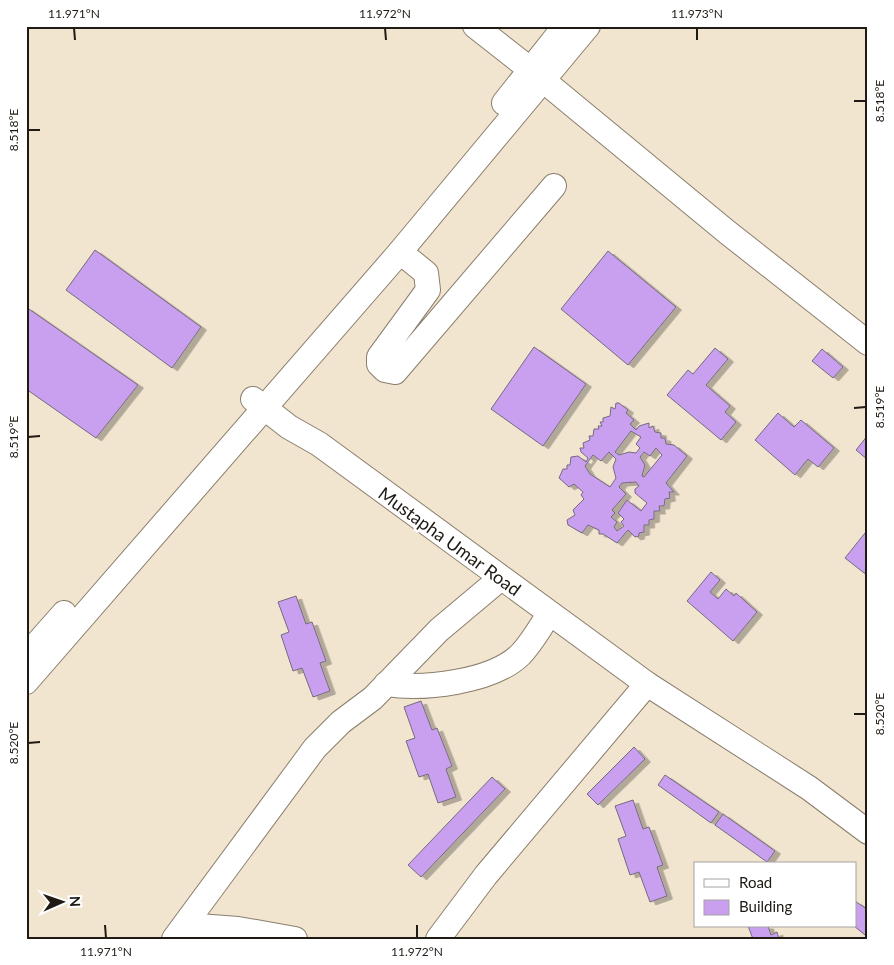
<svg xmlns="http://www.w3.org/2000/svg" width="894" height="965" viewBox="0 0 894 965" font-family="Lato,sans-serif">
<style>
.building{fill:#c99fef;stroke:#746a7d;fill-rule:evenodd;filter:url(#shadow)}
.lines{fill:none;stroke-linecap:round;stroke-linejoin:round}
.minor-casing{stroke:#8a7e6c;stroke-width:26}
.minor{stroke:#fff;stroke-width:24}
.ticks{fill:none;stroke:#1f1a13;stroke-width:2}
.labels{text-anchor:middle;dominant-baseline:central;stroke-width:5;stroke-linejoin:round;paint-order:stroke}
.street-label{font-size:18px;fill:#1f1a13;stroke:#fff}
.neatline{fill:none;stroke:#1f1a13;stroke-width:2}
.ticks-label{font-size:12px;text-anchor:middle;fill:#1f1a13}
</style>
<defs>
<filter id="shadow"><feDropShadow dx="5.5" dy="3" stdDeviation="0" flood-color="#0004"/></filter>
</defs>
<rect width="100%" height="100%" fill="#f2e5d0"/>
<g class="building">
<polygon points="95,250 201,327 172,368 66,290"/>
<polygon points="608,251 676,307 628,365 561,309"/>
<polygon points="26,307 138,385 96,438 26,389"/>
<polygon points="534,347 586,384 543,446 491,409"/>
<polygon points="715,348 728,359 706,385 730,406 725,412 736,422 721,440 667,395 688,370 693,374"/>
<polygon points="822,349 843,367 833,378 812,361"/>
<path d="M616 403H619L628 410 626 413 634 420 630 424 636 430 639 426 649 423V428L653 426 655 432 661 433V438H665L666 444 674 445 687 456 666 483 674 492H669L670 498 665 499 664 506H659L660 511H654V519L649 520V525H644V532L639 533V536L635 537 628 530 617 543 603 534H599V530L588 525 582 533 568 525 567 520 575 515 573 510 584 499 581 495 583 492 574 484 569 487 559 478 563 469H567V465H570L571 457 578 456 586 462 588 458 581 452 580 448H584L583 443 590 440 589 436H593L594 429H599L598 426H602L600 422H603V418L610 416 611 407 615 409ZM631 431 641 437 636 444 640 448 636 453 629 452 619 455 615 452ZM656 448 662 455 644 477 642 476 645 465 640 457 644 452 650 456ZM609 452 616 459 613 467 616 478 610 487 590 474 585 466 593 455 601 461ZM636 482 639 486 635 489V493L647 503 641 511 627 500 618 513 624 519 621 522 624 526 617 531 614 527 617 522 611 517 615 513 612 510 626 494 619 487 622 483Z"/>
<polygon points="778,413 794,427 801,420 834,448 818,467 808,459 795,475 755,440"/>
<polygon points="868,435 868,460 856,450"/>
<polygon points="865,533 868,535 868,576 845,558"/>
<polygon points="711,572 720,580 710,592 718,599 726,589 734,596 736,593 757,612 733,641 687,601"/>
<polygon points="296,596 306,624 312,622 326,661 320,663 330,691 313,697 302,668 293,671 281,635 289,632 278,602"/>
<polygon points="421,701 432,730 437,728 452,766 446,769 456,797 438,803 428,774 419,777 406,741 415,738 404,707"/>
<polygon points="634,747 645,759 598,805 587,794"/>
<polygon points="665,775 719,812 711,823 658,785"/>
<polygon points="492,777 505,789 421,877 408,865"/>
<polygon points="633,800 643,829 649,827 663,865 657,867 667,896 650,902 639,872 630,875 618,839 626,836 615,806"/>
<polygon points="723,814 775,851 767,862 715,825"/>
<polygon points="855,901 868,910 868,931 865,935 854,926"/>
<polygon points="748,926 768,926 771,935 777,932 779,939 753,939"/>
</g>
<g class="lines">
<g class="minor-casing">
<g id="minor">
<polyline points="475,26 531,70"/>
<polyline points="544,81 727,232 868,343"/>
<polyline points="504,103 565,26"/>
<polyline points="400,252 426,273 428,290 379,357 379,364 385,370 395,372 554,186"/>
<polyline points="253,399 289,427 319,444 647,684 809,788 868,832"/>
<polyline points="26,656 64,613"/>
<polyline points="26,682 400,252 588,26"/>
<path d="M386 684C423 690 492 682 520 655 531 644 540 628 549 614"/>
<polyline points="185,925 238,929 295,939"/>
<polyline points="174,939 315,748 341,722 373,698 439,630 501,578"/>
<polyline points="438,939 486,875 647,684"/>
</g>
</g>
<use href="#minor" class="minor"/>
</g>
<path class="ticks" d="M74 28 75 40M385 28 386 40M697 28V40M854 101H866M28 130H40M854 408 866 407M28 437 40 436M854 714H866M28 743 40 742M105 925 106 938M417 925V938"/>
<g class="labels">
<g class="street-label">
<text transform="translate(450 541) rotate(36)">Mustapha Umar Road</text>
</g>
</g>
<rect width="894" height="965" fill="none" stroke="#ffffff" stroke-width="55"/>
<rect x="694" y="862" width="162" height="65" fill="#ffffff" stroke="#a5a3a1"/>
<rect x="704" y="879" width="25" height="8" fill="#ffffff" stroke="#a5a3a1"/>
<text x="739" y="888" font-size="15" fill="#1f1a13">Road</text>
<rect x="704" y="900" width="25" height="15" fill="#c99fef" stroke="#a5a3a1"/>
<text x="739" y="912" font-size="15" fill="#1f1a13">Building</text>
<g transform="translate(62 902) rotate(88)" stroke="#ffffff" stroke-width="4" paint-order="stroke">
<path d="M0-4L9 19L0 12L-9 19Z" fill="#1f1a13"/>
<text y="-8" font-size="14" font-weight="bold" text-anchor="middle" fill="#1f1a13">N</text>
</g>
<rect x="28" y="28" width="838" height="910" class="neatline"/>
<g class="ticks-label">
<text x="74" y="18">11.971°N</text>
<text x="385" y="18">11.972°N</text>
<text x="697" y="18">11.973°N</text>
<text transform="translate(880 101) rotate(-90)" y="4">8.518°E</text>
<text transform="translate(14 130) rotate(-90)" y="4">8.518°E</text>
<text transform="translate(880 407) rotate(-90)" y="4">8.519°E</text>
<text transform="translate(14 437) rotate(-90)" y="4">8.519°E</text>
<text transform="translate(880 714) rotate(-90)" y="4">8.520°E</text>
<text transform="translate(14 743) rotate(-90)" y="4">8.520°E</text>
<text x="106" y="956">11.971°N</text>
<text x="417" y="956">11.972°N</text>
</g>
</svg>
